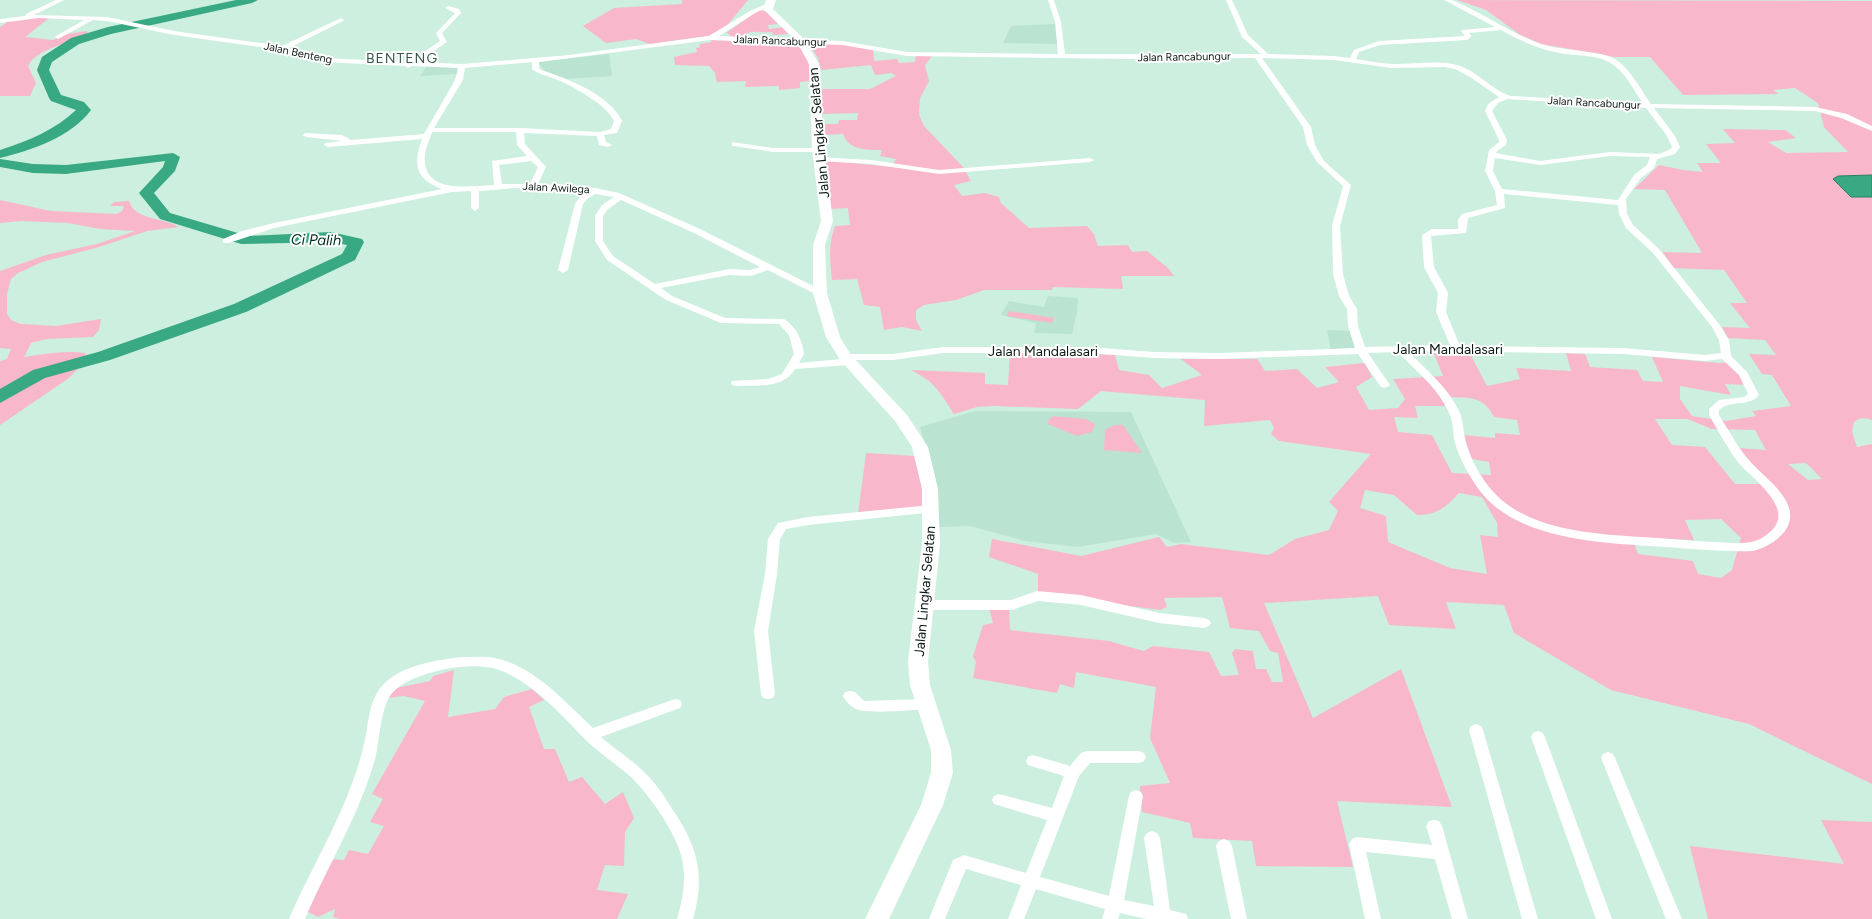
<svg xmlns="http://www.w3.org/2000/svg" width="1872" height="919" viewBox="0 0 1872 919" font-family="Figtree,sans-serif">
<style>
.built{fill:#bae3d1}
.green{fill:#f8b7ca;fill-rule:evenodd}
.water{fill:#39a983;stroke:#2c7e62}
.lines{fill:none;stroke-linecap:round;stroke-linejoin:round}
.river{fill:#39a983;fill-rule:evenodd}
.street{fill:#fff;fill-rule:evenodd}
.secondary{fill:#fff;fill-rule:evenodd}
.labels{text-anchor:middle;dominant-baseline:central;stroke-width:4;stroke-linejoin:round;paint-order:stroke}
.far-street-label{font-size:11px;fill:#0e1b15;stroke:#fff}
.far-quarter-label{font-size:14px;letter-spacing:1px;fill:#3b594d;stroke:#fff}
.street-label{font-size:14px;fill:#0e1b15;stroke:#fff}
.water-label{font-size:15px;font-style:italic;fill:#003223;stroke:#fff}
</style>
<rect width="100%" height="100%" fill="#cdefe0"/>
<g class="built">
<polygon points="1056,24 1058,44 1003,43 1011,26"/>
<polygon points="609,54 612,76 566,79 548,75 538,62"/>
<polygon points="427,66 457,67 458,70 457,74 420,76"/>
<polygon points="1048,296 1078,298 1077,312 1072,334 1034,333 1036,323 1001,315 1009,301 1044,307"/>
<polygon points="1327,330 1353,331 1355,348 1331,350"/>
<polygon points="975,411 1131,412 1191,542 1174,543 1156,534 1078,547 1025,541 970,526 938,527 929,456 920,427"/>
</g>
<g class="green">
<polygon points="682,0 748,0 725,28 708,36 650,44 636,39 606,43 583,26 614,8 682,4"/>
<path d="M1457 0 1872 1V175L1838 176 1833 179 1851 197H1872V420C1864 417 1861 417 1854 422L1852 432 1857 447 1872 444V784L1749 724 1611 690 1514 633 1504 605 1446 602 1456 629 1389 625 1378 596 1264 603 1313 718 1401 669 1452 807 1337 801 1353 867 1256 866 1252 841 1193 838 1190 823 1142 812 1140 786 1170 783 1150 738 1156 687 1076 672 1074 688 1060 684 1057 693 973 678 976 662 973 656 983 625 993 623 989 608 1009 607 1010 630 1109 641 1144 651 1153 646 1209 652 1221 676 1239 675 1232 653 1235 649 1253 651 1256 669H1266L1272 682H1283L1278 653 1270 651 1259 631 1230 628 1222 597 1164 598 1167 607 1160 610 1038 594V574L989 557 992 539 1081 556 1159 537 1167 547 1181 544 1269 555 1295 539 1329 530 1338 511 1329 502 1371 454 1279 441 1271 434 1274 428 1270 420 1204 426 1205 400 1101 391 1078 409 993 406 977 407 954 414C939 391 936 383 911 370L985 373V384L1008 385 1010 352 1115 355 1119 370 1149 375 1162 388 1202 375 1181 359H1257L1265 371 1297 369 1317 388 1339 382 1325 367 1365 363 1372 377 1356 387 1369 410 1398 408 1405 399 1393 379 1443 376 1433 351 1469 352 1487 386 1520 379 1516 368 1571 371 1566 353 1585 354 1590 367 1637 370 1643 381 1663 382 1652 357 1719 363 1730 362 1747 385 1725 384 1731 395 1680 386V399L1692 416 1726 421 1756 416 1752 411 1791 406 1772 375 1762 374 1749 354 1776 355 1765 340 1728 338 1722 327 1750 328 1730 303H1747L1724 270 1673 268 1663 252 1702 253 1665 190 1634 189 1659 165 1683 170 1703 172 1697 163H1721L1706 144 1735 143 1723 129 1785 130 1796 138 1768 142 1786 153 1848 152 1824 127 1818 103 1795 88 1773 90 1779 94 1683 95 1650 57H1614L1541 44 1519 34 1486 10ZM1440 397C1463 398 1483 393 1494 417L1517 420 1520 435 1495 433V438L1463 435 1472 459 1489 462 1491 475 1452 473 1432 435 1398 432 1394 417 1418 418 1415 406H1446ZM1655 419H1687L1712 429 1755 430 1766 450 1739 448 1769 484H1735L1705 447 1672 445ZM1806 463 1822 479 1808 480 1788 464ZM1365 490 1394 495 1417 515C1437 515 1445 508 1459 493L1482 497 1497 523 1498 537 1480 535 1487 574 1450 568 1388 542 1386 516 1360 508ZM1721 519 1741 538 1732 570 1721 578 1698 574 1693 561 1638 554 1632 537 1694 540 1685 520Z"/>
<path d="M759 10 767 12 778 24 768 25 769 29 784 27 788 34 773 35 772 32C764 33 759 31 751 32 741 35 738 39 727 38L731 35 726 33Z"/>
<path d="M28 18H49L25 37 53 40 67 34 87 31V35C70 44 38 47 28 66L36 83 30 96H0V27L9 21Z"/>
<path d="M711 40 796 43C808 50 810 68 811 81L800 82V88L779 90V86L745 87 746 81 717 82 715 73 709 66 675 65 674 57 697 52 696 48 700 47 699 44 712 42Z"/>
<path d="M809 44H843L873 50 874 61 897 59 899 63 915 62 916 55 932 56 925 65 929 81 920 98 919 115 924 126 963 167 971 181 954 185 962 196 985 193 999 197 1001 203 1029 228 1087 226 1094 234 1098 246 1128 245 1132 252 1147 251 1168 268 1174 276H1121L1123 289 1053 287 1052 290H984L956 300 924 305 916 310V320L922 331 902 327 884 330 880 307 864 305 857 279 832 280C830 261 828 244 835 226L850 225 848 208 831 209 824 160 891 167 896 159 880 156 882 150C867 150 848 150 843 134L821 135V124H838L839 120H857L858 113 821 114V89H870L896 76 891 73 875 75 871 65 821 70 818 58Z"/>
<path d="M0 200 51 211 116 214 122 211 124 206H110L114 202 129 201C134 220 165 218 179 227L147 231 99 247 42 262 18 273 11 279 7 294V314L11 320 21 324 56 326 101 319 99 330 93 337 47 339 31 343 24 357C44 354 65 350 85 353L87 359 69 378 0 425V361L7 359 11 349 0 348V271L46 255 97 244 135 231 100 229 68 223 21 221 0 223Z"/>
<polygon points="1009,311 1054,318 1052,323 1007,316"/>
<polygon points="1054,416 1086,419 1095,424 1092,432 1077,436 1048,424 1049,419"/>
<polygon points="1115,425 1123,425 1142,453 1104,450 1105,430"/>
<polygon points="866,453 915,456 928,507 858,514"/>
<polygon points="454,670 448,717 495,709 504,697 532,689 544,700 529,707 544,749 555,749 569,782 582,777 605,804 623,792 634,818 625,832 624,866 605,865 597,890 628,894 617,919 340,919 333,917 335,909 318,917 304,910 328,859 344,860 349,850 368,854 384,826 370,822 383,799 372,794 425,701 404,696 386,698 391,689 430,681 433,676"/>
<polygon points="1821,820 1872,822 1872,919 1708,919 1690,846 1844,864"/>
</g>
<polygon class="water" points="1872,175 1872,197 1851,197 1833,179 1838,176"/>
<g class="lines">
<g class="river">
<path d="M236 0H258L252 3 111 34 79 44 52 62 49 70 61 95 84 102 91 110C71 137 32 150 0 158V150C28 141 55 130 76 110L51 101 49 98 37 70 42 57 71 38 108 27Z"/>
<polygon points="173,153 180,157 175,171 154,193 170,213 248,236 331,232 362,239 364,242 355,260 246,312 110,360 45,378 0,403 0,389 33,370 98,352 234,304 342,254 347,245 331,242 241,244 160,219 139,193 163,167 165,161 66,174 33,173 0,167 0,159 33,164 66,165"/>
</g>
<g class="street">
<path d="M56 0H64L34 15 107 17 174 31 282 46 341 18 344 20 343 21 289 48 324 58 409 62 440 41 436 33 455 13 445 8 448 6 459 9 461 13 442 33 447 42 418 62 462 64 569 55 709 36 750 11 768 3 770 4V6L755 13 719 36 842 41 907 52 1058 54 1055 22 1048 0H1054L1061 22 1065 54H1261L1242 37 1226 0H1232L1248 35 1268 54 1334 56 1350 58 1354 50 1379 41 1465 36 1461 31 1462 30 1495 27 1444 0H1452C1483 13 1510 33 1541 44 1562 51 1599 50 1615 59 1631 69 1640 89 1651 104L1815 107 1847 114 1872 126V131L1841 118 1815 111 1654 108 1675 136 1680 147 1675 154 1657 159 1654 168 1640 179 1626 199 1627 214 1633 225 1659 249 1719 324 1729 340 1731 356 1747 372 1759 395C1748 408 1731 399 1719 410V415C1728 429 1736 444 1746 457 1762 477 1805 502 1785 531 1777 541 1765 548 1753 551 1724 552 1695 549 1666 547 1606 543 1515 542 1477 487 1467 472 1458 456 1454 439 1453 430 1453 421 1449 413 1439 389 1416 371 1398 352L1368 353 1390 385 1385 388 1381 387 1358 354 1220 359 1154 358 1088 353H943L893 360H854L855 362 854 364 850 365 795 369C784 389 757 385 736 386L732 385 731 383 732 381 768 379 782 374 794 354 789 335 779 324 721 323 666 300 607 260 595 241V216L602 205 614 197 595 194 587 199 583 204 568 270 563 273 558 270 575 204 581 195 586 192 515 188 479 191V208L475 211 471 208V191L452 192 274 228 229 243H223V239L242 231 274 223 442 189C415 179 413 164 422 139L328 147 324 145 325 143 342 141 306 137 302 135 306 133 342 135 351 140 424 134 455 80 458 68 412 66 408 68 405 66 323 62 282 50 174 35 107 21 93 20 58 39 55 37 56 36 84 20 39 18 0 23V19L25 16 26 14ZM1501 30C1519 40 1536 48 1555 52 1573 57 1597 53 1612 64 1626 73 1633 90 1643 103L1511 96C1491 90 1478 71 1457 65 1438 60 1415 64 1395 64 1382 64 1369 61 1356 59L1359 52 1380 45 1467 40 1472 36 1469 33ZM710 40 842 45 907 56 1131 59 1255 58 1303 127 1307 145 1317 162 1343 186 1332 226 1333 274 1339 296 1347 309 1348 326 1355 348 1220 353 1154 352 1088 347H943L893 354H845L840 357 843 359 799 363 804 354C802 340 797 327 784 319L725 318 672 296 661 288 729 275 751 276 768 270 817 295H823V291L700 229 619 193 595 188 538 184 546 167 525 144 524 133 597 136 599 145 608 147 612 145 606 142 604 135 617 133 622 121C610 95 567 78 541 70L539 68V62ZM1262 58 1334 60 1392 68 1445 67 1455 69 1470 77 1499 97 1488 104 1485 111 1499 140V142L1489 150 1485 171 1495 191 1497 205 1462 214 1458 220V229H1432L1422 235 1424 267 1438 293 1436 312 1450 345 1365 347 1358 326 1357 309 1349 296 1343 274 1340 226 1351 185 1324 161 1315 145 1311 127ZM532 62V69C539 75 549 76 558 80 574 87 607 105 614 121L611 129 600 132 520 128H434L463 80 465 68ZM1507 99 1646 108 1667 136 1672 147 1669 150 1659 154 1610 152 1540 161 1496 153 1497 151 1506 145 1507 140 1492 111 1498 103ZM432 132H516L517 145 527 156 492 161 494 185C468 186 421 195 425 154 426 147 430 139 432 132ZM1610 156 1650 157 1647 165 1634 175 1618 200 1502 189 1493 171 1495 158 1540 165ZM531 161 538 167 530 184H502L499 165ZM1504 194 1618 205 1619 214 1626 228 1653 253 1712 327 1719 340 1721 353 1705 355 1623 348 1460 346 1446 312 1448 293 1434 267 1431 236 1466 233 1468 218 1505 208ZM621 200 694 233 760 267 750 270 729 269 655 284 613 256 603 241V216L608 209ZM1425 351 1623 354 1705 361 1722 359 1739 375 1748 394 1744 397 1719 400 1709 409V415C1718 430 1726 446 1737 461 1751 478 1796 508 1771 531 1758 543 1750 543 1733 543 1707 542 1682 540 1657 538 1597 534 1517 534 1482 477 1474 465 1468 452 1465 438 1463 430 1463 421 1460 413 1449 388 1427 371 1409 352Z"/>
<polygon points="732,142 773,148 818,148 822,150 818,152 773,152 735,146 732,146"/>
<polygon points="816,157 871,160 939,170 1090,158 1094,160 1090,162 939,174 871,164 819,161 815,159"/>
<polygon points="931,505 937,509 935,512 808,525 786,529 780,539 777,574 768,631 775,694 773,698 768,699 763,698 761,694 754,631 765,574 768,539 778,523 808,517"/>
<polygon points="1037,591 1081,595 1159,613 1204,618 1209,620 1211,623 1209,626 1204,628 1159,623 1081,605 1038,601 1012,610 924,610 919,608 918,605 919,602 924,600 1011,600"/>
<path d="M463 657C474 657 484 656 495 658 534 666 565 702 593 728L675 699 680 700 682 704 680 708 601 737C614 749 630 758 643 771 654 781 663 794 671 807 697 845 706 874 693 919H677C683 899 687 876 681 855 675 832 650 796 633 779 619 766 603 756 589 743 563 717 536 685 502 671 475 659 415 671 394 691 380 704 380 741 375 759 359 816 328 865 305 919H289C314 861 350 806 364 744 369 724 368 702 382 686 400 665 437 660 463 657Z"/>
<path d="M850 691 855 692 864 701 926 699 931 700 933 704 931 708 926 709C911 710 865 715 854 708 849 705 845 700 843 696L845 692Z"/>
<polygon points="1476,724 1481,726 1483,730 1538,919 1522,919 1469,730 1471,726"/>
<polygon points="1538,731 1543,733 1545,737 1612,919 1596,919 1531,737 1533,733"/>
<polygon points="1086,751 1139,751 1144,753 1146,757 1144,761 1139,763 1090,763 1079,776 1040,877 1109,896 1129,796 1131,792 1136,790 1141,792 1143,796 1124,900 1154,906 1144,838 1147,833 1152,831 1157,833 1160,838 1170,910 1186,914 1188,919 1146,919 1120,913 1118,919 1102,919 1105,909 1036,889 1024,919 1008,919 1021,885 966,869 945,919 929,919 953,860 964,855 1026,873 1047,820 994,804 992,800 994,796 999,794 1052,808 1064,776 1028,765 1026,761 1028,757 1033,755 1070,766 1081,753"/>
<polygon points="1608,752 1613,754 1615,758 1682,919 1666,919 1601,758 1603,754"/>
<polygon points="1434,820 1439,821 1442,826 1468,919 1452,919 1435,859 1366,852 1381,919 1365,919 1349,844 1352,839 1357,837 1432,845 1426,826 1429,821"/>
<polygon points="1224,839 1229,841 1232,846 1247,919 1231,919 1216,846 1219,841"/>
</g>
<polygon class="secondary" points="766,0 776,0 773,9 804,39 819,64 824,150 833,221 825,245 827,293 840,337 851,355 907,415 928,447 938,489 940,544 928,661 930,685 951,750 953,773 943,805 889,919 865,919 921,805 931,773 931,750 910,685 908,661 922,544 922,489 912,447 895,421 840,360 826,337 813,293 813,245 821,221 812,150 809,64 797,42 763,9"/>
</g>
<g class="labels">
<g class="far-street-label">
<text transform="translate(780 41) rotate(2)">Jalan Rancabungur</text>
<text transform="translate(298 53) rotate(12)">Jalan Benteng</text>
<text transform="translate(1184 57) rotate(-1)">Jalan Rancabungur</text>
<text transform="translate(1594 103) rotate(3)">Jalan Rancabungur</text>
<text transform="translate(556 188) rotate(3)">Jalan Awilega</text>
</g>
<g class="far-quarter-label">
<text x="402" y="58">BENTENG</text>
</g>
<g class="street-label">
<text transform="translate(819 133) rotate(-95)">Jalan Lingkar Selatan</text>
<text x="1448" y="349">Jalan Mandalasari</text>
<text x="1043" y="351">Jalan Mandalasari</text>
<text transform="translate(925 591) rotate(-85)">Jalan Lingkar Selatan</text>
</g>
<g class="water-label">
<text transform="translate(316 240) rotate(1)">Ci Palih</text>
</g>
</g>
</svg>
